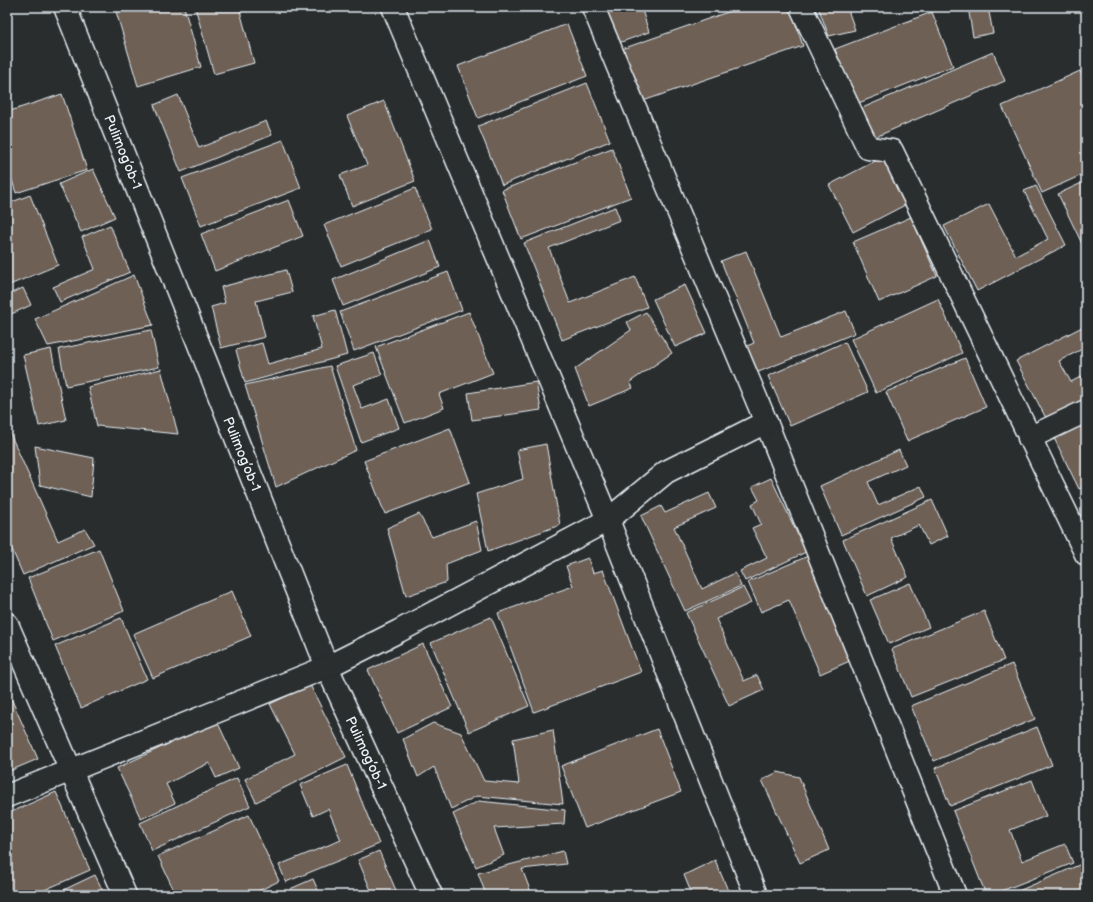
<svg xmlns="http://www.w3.org/2000/svg" width="1093" height="902" viewBox="0 0 1093 902" font-family="'Balsamiq Sans',sans-serif">
<style>
.building{fill:#6e6055;stroke:#e8f1f8}
.lines{fill:none;stroke-linecap:round;stroke-linejoin:round}
.street-casing{stroke:#e8f1f8;stroke-width:25}
.street{stroke:#2a2d2e;stroke-width:22}
.labels{text-anchor:middle;dominant-baseline:central;stroke-width:4;stroke-linejoin:round;paint-order:stroke}
.street-label{font-size:14px;fill:#e8f1f8;stroke:#2a2d2e}
</style>
<rect width="100%" height="100%" fill="#2a2d2e"/>
<filter id="ink" filterUnits="userSpaceOnUse"><feTurbulence type="fractalNoise" baseFrequency=".025" numOctaves="2"/><feDisplacementMap in="SourceGraphic" scale="8" xChannelSelector="R" yChannelSelector="G"/><feConvolveMatrix kernelMatrix="1 2 1 2 8 2 1 2 1" color-interpolation-filters="sRGB"/></filter>
<g filter="url(#ink)">
<g class="building">
<polygon points="119,7 184,7 201,67 138,86 115,8"/>
<polygon points="195,7 239,7 254,63 214,74"/>
<polygon points="603,7 641,7 649,32 616,44"/>
<polygon points="742,7 790,7 803,46 640,102 622,49"/>
<polygon points="818,7 847,7 855,30 829,36"/>
<polygon points="968,7 988,7 993,33 973,37"/>
<polygon points="932,12 953,66 856,104 835,49"/>
<polygon points="567,24 587,76 478,118 458,66"/>
<polygon points="993,52 1005,81 873,138 860,109"/>
<polygon points="1080,71 1086,83 1086,173 1042,193 1002,106"/>
<polygon points="587,83 610,141 502,185 478,126"/>
<polygon points="62,94 87,170 16,193 7,164 7,112"/>
<polygon points="178,95 199,148 266,121 272,135 181,172 154,105"/>
<polygon points="384,101 415,181 352,206 340,175 367,165 347,116"/>
<polygon points="283,140 301,188 201,226 182,178"/>
<polygon points="612,148 631,197 521,239 502,190"/>
<polygon points="883,157 907,204 853,232 829,185"/>
<polygon points="93,169 115,217 81,232 59,184"/>
<polygon points="1086,181 1086,252 1058,194"/>
<polygon points="1036,186 1066,245 977,291 944,226 989,204 1016,256 1048,239 1024,191"/>
<polygon points="415,188 432,229 341,266 324,225"/>
<polygon points="30,195 58,265 7,286 7,204"/>
<polygon points="289,200 303,236 215,271 201,234"/>
<polygon points="615,207 620,220 549,248 570,303 635,277 647,307 562,340 524,243"/>
<polygon points="911,217 937,276 879,302 853,242"/>
<polygon points="110,225 130,272 60,302 53,287 95,269 82,237"/>
<polygon points="430,240 440,267 343,306 333,280"/>
<polygon points="746,251 781,337 846,311 855,333 751,375 740,349 754,343 721,261"/>
<polygon points="286,270 292,292 256,301 265,337 221,348 211,307 225,303 221,287"/>
<polygon points="448,272 462,310 354,351 340,312"/>
<polygon points="134,275 153,325 48,346 35,319"/>
<polygon points="685,285 707,333 675,347 653,299"/>
<polygon points="23,288 31,305 7,316 7,295"/>
<polygon points="938,299 962,353 876,393 851,339"/>
<polygon points="335,310 347,355 245,383 236,350 262,343 268,364 322,349 313,316"/>
<polygon points="469,312 493,373 439,394 444,408 405,423 376,347"/>
<polygon points="646,312 672,353 630,382 633,388 589,406 575,369 631,330 627,322"/>
<polygon points="1086,325 1086,347 1059,361 1071,382 1086,374 1086,400 1047,420 1016,361"/>
<polygon points="151,330 159,367 66,386 59,349"/>
<polygon points="845,342 868,392 790,426 768,376"/>
<polygon points="51,349 66,420 39,426 23,355"/>
<polygon points="374,353 382,375 353,385 362,409 389,399 399,428 361,442 335,366"/>
<polygon points="965,358 986,407 907,441 886,392"/>
<polygon points="330,366 356,450 276,487 245,385"/>
<polygon points="161,369 178,434 97,426 88,387"/>
<polygon points="536,382 541,410 472,420 468,393"/>
<polygon points="1086,422 1086,486 1079,489 1054,438"/>
<polygon points="450,428 470,482 385,514 364,461"/>
<polygon points="7,431 9,431 58,541 85,529 94,544 23,575 7,538"/>
<polygon points="546,444 560,525 488,551 476,494 523,479 517,450"/>
<polygon points="35,446 94,458 91,497 40,485"/>
<polygon points="899,450 906,465 868,482 878,505 921,486 926,497 841,535 820,486"/>
<polygon points="771,478 806,552 745,581 740,571 767,558 752,528 761,524 752,504 759,500 752,487"/>
<polygon points="709,493 716,508 674,527 702,589 735,573 741,586 685,611 641,516 661,506 665,513"/>
<polygon points="932,500 948,536 929,545 919,525 891,538 908,577 867,596 843,540"/>
<polygon points="419,514 432,537 476,521 482,550 446,564 447,582 406,596 387,528"/>
<polygon points="99,549 124,611 53,641 28,578"/>
<polygon points="808,556 852,660 820,674 789,600 761,612 748,582"/>
<polygon points="588,558 593,573 603,570 641,672 534,712 498,613 573,586 566,566"/>
<polygon points="910,583 929,627 889,644 870,600"/>
<polygon points="743,587 751,603 716,619 744,681 757,675 764,690 729,706 686,613"/>
<polygon points="232,591 251,636 153,678 133,634"/>
<polygon points="984,611 1004,660 911,697 892,649"/>
<polygon points="491,617 529,706 469,732 431,643"/>
<polygon points="121,618 147,679 81,708 55,646"/>
<polygon points="423,644 452,707 397,733 368,670"/>
<polygon points="1012,664 1035,719 934,761 911,706"/>
<polygon points="310,685 346,757 256,802 245,779 295,754 270,704"/>
<polygon points="10,696 38,759 7,772 7,697"/>
<polygon points="217,721 239,768 216,778 209,763 166,784 175,803 141,819 117,768"/>
<polygon points="433,723 461,733 484,781 519,784 513,739 553,730 563,804 477,796 451,809 434,767 418,777 403,739"/>
<polygon points="1037,727 1052,765 950,806 935,768"/>
<polygon points="657,729 681,792 585,828 561,766"/>
<polygon points="347,765 379,844 286,882 279,865 341,840 328,809 313,816 300,785"/>
<polygon points="778,772 799,777 829,850 800,863 762,780"/>
<polygon points="237,778 250,806 152,851 140,823"/>
<polygon points="1032,780 1046,816 1010,830 1022,861 1065,844 1073,863 991,895 986,895 953,811"/>
<polygon points="56,792 90,870 33,895 7,895 7,814"/>
<polygon points="479,801 565,810 564,824 494,828 504,855 476,867 453,814"/>
<polygon points="249,815 279,881 250,895 176,895 158,856"/>
<polygon points="379,851 398,895 373,895 358,860"/>
<polygon points="563,851 566,864 522,869 532,895 486,895 478,873"/>
<polygon points="715,860 730,895 692,895 684,875"/>
<polygon points="1086,862 1086,895 1069,895 1068,893 1063,895 1009,895"/>
<polygon points="95,875 105,895 53,895"/>
<polygon points="313,879 320,895 292,895 290,889"/>
</g>
<g class="lines">
<g class="street-casing">
<g id="street">
<polyline points="65,7 327,667 431,895"/>
<polyline points="393,7 608,520 756,895"/>
<polyline points="593,7 766,422 955,895"/>
<polyline points="801,7 868,148 892,151 1086,554"/>
<polyline points="1029,438 1086,411"/>
<polyline points="7,624 125,895"/>
<polyline points="7,796 327,667 399,631 608,520 666,472 766,422"/>
</g>
</g>
<use href="#street" class="street"/>
</g>
</g>
<g class="labels">
<g class="street-label">
<text transform="translate(123 152) rotate(68)">Pulimog’ob-1</text>
<text transform="translate(242 454) rotate(68)">Pulimog’ob-1</text>
<text transform="translate(366 753) rotate(65)">Pulimog’ob-1</text>
</g>
</g>
<rect width="1093" height="902" fill="none" stroke="#2a2d2e" stroke-width="24"/>
<rect x="12" y="12" width="1069" height="878" fill="none" stroke="#e8f1f8" stroke-width="1.5" filter="url(#ink)"/>
</svg>
